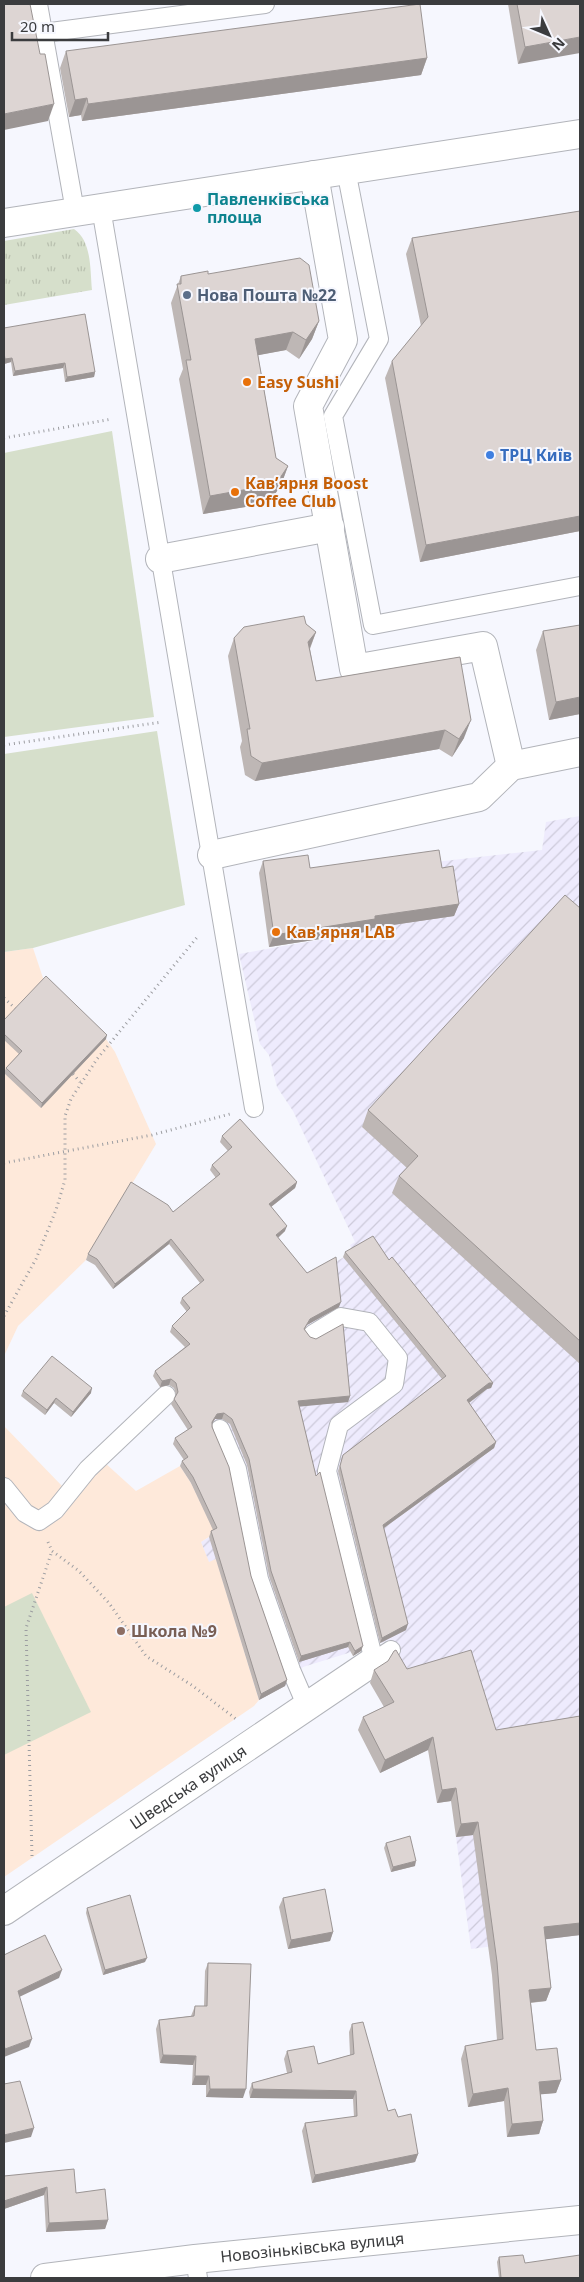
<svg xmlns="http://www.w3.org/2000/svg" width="584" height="2282" viewBox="0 0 584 2282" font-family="'Noto Sans',sans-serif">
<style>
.industrial{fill:url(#industrial-furrows)}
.education{fill:#fee9da}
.grass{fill:url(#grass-tufts)}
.pitch{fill:#d6dfcb}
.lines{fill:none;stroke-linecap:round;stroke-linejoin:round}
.lane-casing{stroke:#b2b4ba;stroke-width:20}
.street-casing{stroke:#b2b4ba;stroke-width:30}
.secondary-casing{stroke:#b2b4ba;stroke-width:30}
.path{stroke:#9c9da1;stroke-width:3;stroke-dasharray:1 4;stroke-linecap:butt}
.lane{stroke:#fff;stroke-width:18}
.street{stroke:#fff;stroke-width:28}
.secondary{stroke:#fff;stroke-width:28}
.wall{fill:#beb7b5}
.shaded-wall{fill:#9b9594}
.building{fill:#ddd5d3;stroke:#9b9594}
.culture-dot{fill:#0f9aa8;stroke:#f6f7fe;stroke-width:2}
.service-dot{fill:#5c6f8a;stroke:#f6f7fe;stroke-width:2}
.food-dot{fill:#e8710a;stroke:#f6f7fe;stroke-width:2}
.shop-dot{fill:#3f7fe0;stroke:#f6f7fe;stroke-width:2}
.education-dot{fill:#8d6e63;stroke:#f6f7fe;stroke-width:2}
.labels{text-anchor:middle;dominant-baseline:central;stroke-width:4;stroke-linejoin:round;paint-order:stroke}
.culture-label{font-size:16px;font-weight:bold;fill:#0d838f;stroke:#f6f7fe;text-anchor:start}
.service-label{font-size:16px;font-weight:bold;fill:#4e5e75;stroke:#f6f7fe;text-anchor:start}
.food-label{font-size:16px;font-weight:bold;fill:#c56008;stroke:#f6f7fe;text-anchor:start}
.shop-label{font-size:16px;font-weight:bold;fill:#366cbe;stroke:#f6f7fe;text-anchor:start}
.education-label{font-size:16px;font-weight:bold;fill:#785e54;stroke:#f6f7fe;text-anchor:start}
.street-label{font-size:16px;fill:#3b3c3e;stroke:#f6f7fe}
</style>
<defs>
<pattern id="industrial-furrows" width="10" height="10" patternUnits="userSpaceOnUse" patternTransform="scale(1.25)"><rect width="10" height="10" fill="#eeebfd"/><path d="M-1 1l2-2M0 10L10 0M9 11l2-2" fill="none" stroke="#cdcada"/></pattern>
<pattern id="grass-tufts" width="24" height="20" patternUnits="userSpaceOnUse" patternTransform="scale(1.25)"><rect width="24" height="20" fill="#d6dfcb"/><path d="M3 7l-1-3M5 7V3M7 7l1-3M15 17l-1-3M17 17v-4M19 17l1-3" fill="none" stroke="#b9c0af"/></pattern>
</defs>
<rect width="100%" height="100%" fill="#f6f7fe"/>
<polygon class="industrial" points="580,816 580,1935 471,1949 456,1837 473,1834 429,1753 397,1662 387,1641 303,1667 285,1686 259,1700 216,1559 209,1563 201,1542 214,1534 191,1483 180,1466 186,1462 173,1444 190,1433 173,1407 300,1282 353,1252 350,1245 355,1242 293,1111 277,1087 269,1055 260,1044 239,954 370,931 371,928 435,862 542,850 546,822"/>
<g class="education">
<polygon points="33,948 44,981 106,1039 115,1052 156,1144 86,1260 18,1326 4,1356 4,952"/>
<polygon points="4,1426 63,1487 94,1453 136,1491 180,1466 191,1483 215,1533 201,1542 209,1562 216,1559 259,1700 254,1706 4,1877"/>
</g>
<path class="grass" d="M74 229C92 241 90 270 92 290L4 305V241Z"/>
<g class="pitch">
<polygon points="112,431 154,717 4,737 4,453"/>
<polygon points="157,731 185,905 33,948 4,952 4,754"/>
<polygon points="32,1593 91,1712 4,1755 4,1607"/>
</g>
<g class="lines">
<g class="lane-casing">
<g id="lane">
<polyline points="38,4 75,211"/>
<polyline points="43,33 265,4"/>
<polyline points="346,170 379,339 333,416 373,625 580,586"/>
<polyline points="101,208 254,1108"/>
<polyline points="313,1334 341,1317 369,1322 398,1358 394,1384 339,1425 327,1471 374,1661 391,1650"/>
<polyline points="220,1429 237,1469 259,1579 291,1670 307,1707"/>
<polyline points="4,1487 25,1513 39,1521 55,1510 88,1469 166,1395"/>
<polyline points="195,2259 198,2278"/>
</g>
</g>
<g class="street-casing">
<g id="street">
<polyline points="314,175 343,340 308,406 354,669 483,646 511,766"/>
<polyline points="160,559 330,527"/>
<polyline points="212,855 479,797 511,766 580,752"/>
<path id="s1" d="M4 1911 374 1661"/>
<path id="s2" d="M45 2278 195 2259 580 2220"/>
</g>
</g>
<g class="secondary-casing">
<polyline id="secondary" points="4,223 580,134"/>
</g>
<g class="path">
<polyline points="4,438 112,419"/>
<polyline points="4,745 162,722"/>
<polyline points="4,998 16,1009"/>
<polyline points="73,1074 80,1082"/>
<polyline points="4,1163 152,1135 230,1114"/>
<polyline points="4,1316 36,1259 56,1210 65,1180 65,1116 71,1099 97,1059 199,935"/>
<polyline points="48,1542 52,1551 79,1571 109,1603 146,1656 193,1686 236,1719"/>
<polyline points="32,1856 26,1628 52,1551"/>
</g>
<use href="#lane" class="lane"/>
<use href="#street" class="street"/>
<use href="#secondary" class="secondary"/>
</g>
<g class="wall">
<polygon points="508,4 580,4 518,64"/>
<polygon points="66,51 427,58 421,75 82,121 81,115 69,117 60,68"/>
<polygon points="580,211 580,531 420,562 385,378 392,361 421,326 406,254 412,238"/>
<polygon points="208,274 319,321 312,339 299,359 286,350 258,355 276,458 288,466 281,485 269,503 203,514 179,379 183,369 171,303 181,276"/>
<polygon points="4,328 95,372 94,377 65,382 63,368 13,376 11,362 4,364"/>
<polygon points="306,624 316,632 310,649 316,681 460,657 464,738 452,757 439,749 255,781 245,775 240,747 242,741 228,656 234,638"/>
<polygon points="543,631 580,714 549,720 536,650"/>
<polygon points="263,861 310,868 442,868 459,904 454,916 372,928 371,931 269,947 259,873"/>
<polygon points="580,908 580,1364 392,1193 399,1176 407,1168 362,1127 368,1110"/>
<polygon points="4,1020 106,1039 41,1108 4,1073 6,1068 19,1054 4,1040"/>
<polygon points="222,1136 297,1182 295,1188 271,1207 285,1231 278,1238 307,1273 339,1307 307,1325 305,1330 350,1396 348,1402 299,1406 316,1476 361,1651 353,1656 348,1647 299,1662 269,1576 247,1465 230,1424 222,1419 215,1419 212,1424 251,1576 287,1680 285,1686 259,1700 209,1537 211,1531 213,1530 191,1483 180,1466 182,1461 184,1460 173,1444 175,1438 188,1430 171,1404 176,1396 174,1388 169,1385 160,1387 153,1376 155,1371 185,1347 170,1332 172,1326 187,1312 180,1303 182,1298 200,1283 169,1244 113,1289 95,1265 86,1260 88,1254 173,1212 216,1178 210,1170 212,1165 228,1151 220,1142"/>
<polygon points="345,1252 389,1260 493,1383 491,1388 487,1389 469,1403 496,1442 494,1448 384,1528 406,1630 380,1643 338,1471 343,1455 442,1379 343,1257"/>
<polygon points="23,1391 91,1393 71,1417 54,1403 45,1415 21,1396"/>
<polygon points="407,1669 496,1730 580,1716 580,1935 546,1939 551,1988 546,2001 531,2003 536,2050 561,2080 556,2093 541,2094 543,2121 539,2134 507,2137 504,2101 468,2107 461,2059 465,2046 497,2040 492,1975 473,1835 456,1837 451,1801 437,1803 428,1750 380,1773 358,1730 363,1717 384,1707 370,1683 374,1670"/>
<polygon points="386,1843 415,1866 391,1872 384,1848"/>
<polygon points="283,1898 333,1932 330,1941 288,1949 279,1907"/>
<polygon points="87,1908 145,1962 103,1975 86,1913"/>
<polygon points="208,1963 243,2098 206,2097 206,2085 192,2085 193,2065 160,2063 156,2029 159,2020 191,2016 195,2006 204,2006 205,1971"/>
<polygon points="352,2024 388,2111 398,2117 418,2154 415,2162 312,2183 302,2131 305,2123 354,2117 353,2099 250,2098 249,2092 252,2083 287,2073 284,2059 287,2051 318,2064 350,2055 349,2032"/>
<polygon points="4,2176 76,2193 108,2220 105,2229 46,2232 44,2195 4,2209"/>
<polygon points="499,2257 525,2263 580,2278 499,2278 497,2262"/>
</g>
<g class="shaded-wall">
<polygon points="580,37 580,53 518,64 525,47"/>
<polygon points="427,58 421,75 82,121 88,104"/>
<polygon points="87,98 81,115 69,117 75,100"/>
<polygon points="54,104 48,121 4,130 4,114"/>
<polygon points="319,321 312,339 299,359 306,340"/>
<polygon points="293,332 286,350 248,357 255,339"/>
<polygon points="12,358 11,362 4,364 5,359"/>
<polygon points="65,363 63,368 13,376 15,371"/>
<polygon points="95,372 94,377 65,382 67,377"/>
<polygon points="288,466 281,485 269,503 203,514 210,496"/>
<polygon points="580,516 580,531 420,562 426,545"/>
<polygon points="316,632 309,650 308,642"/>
<polygon points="580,697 580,714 549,720 556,702"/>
<polygon points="471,720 464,738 452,757 459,739"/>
<polygon points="445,730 439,749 255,781 262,763"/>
<polygon points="459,904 454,916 372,928 371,931 269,947 274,935 375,916"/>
<polygon points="107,1035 106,1039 41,1108 42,1103"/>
<polygon points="297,1182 295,1188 267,1210 269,1204"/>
<polygon points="287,1226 285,1231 274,1241 276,1235"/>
<polygon points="171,1239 169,1244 113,1289 115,1284"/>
<polygon points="341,1302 339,1307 307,1325 302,1335 310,1319"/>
<polygon points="171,1379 169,1385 160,1387 162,1381"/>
<polygon points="489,1383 493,1383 491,1388 487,1389 466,1405 467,1400"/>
<polygon points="92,1388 91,1393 71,1417 73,1412"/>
<polygon points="350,1396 348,1402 296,1407 298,1401"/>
<polygon points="56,1398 54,1403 45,1415 47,1410"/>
<polygon points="224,1413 222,1419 215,1419 210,1427 212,1422 217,1414"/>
<polygon points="496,1442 494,1448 381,1530 383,1525"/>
<polygon points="408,1624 406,1630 380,1643 382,1638"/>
<polygon points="350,1642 348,1647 299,1662 301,1656"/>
<polygon points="363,1646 361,1651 353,1656 355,1651"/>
<polygon points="287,1680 285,1686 259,1700 261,1694"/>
<polygon points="433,1737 428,1750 380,1773 385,1760"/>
<polygon points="456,1788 451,1801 437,1803 442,1790"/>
<polygon points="478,1822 473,1835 456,1837 461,1824"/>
<polygon points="416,1861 415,1866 391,1872 393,1867"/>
<polygon points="580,1923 580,1935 540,1940 544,1927"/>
<polygon points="333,1932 330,1941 288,1949 291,1940"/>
<polygon points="147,1958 145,1962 103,1975 105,1970"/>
<polygon points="62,1970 59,1978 15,1999 18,1991"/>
<polygon points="551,1988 546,2001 525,2003 529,1990"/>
<polygon points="32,2039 29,2047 4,2057 4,2054 5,2049"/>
<polygon points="163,2055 196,2056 193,2065 160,2063"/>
<polygon points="195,2076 209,2076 206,2085 192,2085"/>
<polygon points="561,2080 556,2093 534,2095 539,2082"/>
<polygon points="508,2088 504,2101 468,2107 473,2094"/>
<polygon points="210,2089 246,2089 243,2098 206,2097"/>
<polygon points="253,2089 356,2091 353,2099 250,2098"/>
<polygon points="543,2121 539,2134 507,2137 512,2124"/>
<polygon points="34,2128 31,2137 4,2143 4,2135"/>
<polygon points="418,2154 415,2162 312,2183 315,2175"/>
<polygon points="47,2187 44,2195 4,2209 4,2201"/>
<polygon points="108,2220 105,2229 46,2232 49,2223"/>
</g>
<g class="building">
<polygon points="4,4 30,4 40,54 45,54 54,104 4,114"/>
<polygon points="420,4 427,58 88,104 87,98 75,100 66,51"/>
<polygon points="517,4 580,4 580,37 525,47"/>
<polygon points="580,211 580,516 426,545 392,361 428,317 412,238"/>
<polygon points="300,258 309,265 319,321 306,340 293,332 255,339 276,458 288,466 276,484 210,496 186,360 191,360 177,284 181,284 181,276 208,271 208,274"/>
<polygon points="85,314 95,372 67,377 65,363 15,371 12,358 5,359 4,353 4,328"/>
<polygon points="304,616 306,624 316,632 308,642 316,681 460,657 471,720 459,739 445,730 262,763 251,756 247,729 250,729 234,638 244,627"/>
<polygon points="580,625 580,697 556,702 543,631"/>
<polygon points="439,850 442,868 453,866 459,904 375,916 375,919 274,935 263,861 308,855 310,868"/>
<polygon points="565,895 580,908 580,1341 399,1176 418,1156 368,1110"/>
<polygon points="46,976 107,1035 42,1103 6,1068 22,1051 4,1034 4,1020"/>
<polygon points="240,1119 297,1182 269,1204 287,1226 276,1235 307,1273 336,1257 341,1302 310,1319 304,1329 310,1337 316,1339 343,1324 350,1396 298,1401 316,1476 320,1472 363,1646 355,1651 350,1642 301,1656 271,1571 249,1459 232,1419 224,1413 217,1414 212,1422 212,1427 229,1467 251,1576 287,1680 261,1694 211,1531 217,1528 193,1477 182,1461 188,1457 175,1438 192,1427 174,1399 178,1392 176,1383 171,1379 162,1381 155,1371 190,1344 172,1326 190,1308 182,1298 204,1280 171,1239 115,1284 97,1259 88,1254 131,1182 168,1205 173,1212 220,1174 212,1165 232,1147 222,1136"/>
<polygon points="373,1236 389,1260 392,1257 493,1383 489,1383 467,1400 496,1442 383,1525 408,1624 382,1638 340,1466 343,1455 446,1376 345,1252"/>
<polygon points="52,1356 92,1388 73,1412 56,1398 47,1410 23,1391"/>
<polygon points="396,1650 407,1669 471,1650 496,1730 580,1716 580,1923 544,1927 551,1988 529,1990 536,2050 557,2048 561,2080 539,2082 543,2121 512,2124 508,2088 473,2094 465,2046 503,2039 497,1962 478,1822 461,1824 456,1788 442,1790 433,1737 385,1760 363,1717 394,1702 374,1670 388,1661 394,1651"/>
<polygon points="410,1836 416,1861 393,1867 386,1843"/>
<polygon points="325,1889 333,1932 291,1940 283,1898"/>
<polygon points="130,1895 147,1958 105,1970 87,1908"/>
<polygon points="45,1935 62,1970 18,1991 32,2039 5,2049 4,2044 4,1955"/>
<polygon points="208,1963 251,1964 246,2089 210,2089 209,2076 195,2076 196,2056 163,2055 159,2020 194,2016 195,2006 207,2006"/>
<polygon points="363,2022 388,2111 395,2109 398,2117 411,2114 418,2154 315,2175 305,2123 357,2116 356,2091 253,2089 252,2083 292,2072 287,2051 314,2046 318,2064 354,2054 352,2024"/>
<polygon points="20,2081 34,2128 4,2135 4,2084"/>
<polygon points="74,2169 76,2193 105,2189 108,2220 49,2223 47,2187 4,2201 4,2176"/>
<polygon points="523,2255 525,2263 580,2255 580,2278 501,2278 499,2257"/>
</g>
<circle class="culture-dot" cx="197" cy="208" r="5"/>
<circle class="service-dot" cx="187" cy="295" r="5"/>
<g class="food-dot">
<circle cx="247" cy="382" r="5"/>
<circle cx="235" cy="492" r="5"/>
<circle cx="276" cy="932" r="5"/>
</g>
<circle class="shop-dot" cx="490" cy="455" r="5"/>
<circle class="education-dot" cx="121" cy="1631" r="5"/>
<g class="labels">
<g class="culture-label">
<text x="207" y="199">Павленківська<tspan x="207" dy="18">площа</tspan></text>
</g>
<g class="service-label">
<text x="197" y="295">Нова Пошта №22</text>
</g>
<g class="food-label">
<text x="257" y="382">Easy Sushi</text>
<text x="245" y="483">Кав’ярня Boost<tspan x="245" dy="18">Coffee Club</tspan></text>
<text x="286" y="932">Кав'ярня LAB</text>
</g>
<g class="shop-label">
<text x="500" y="455">ТРЦ Київ</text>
</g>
<g class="education-label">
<text x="131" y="1631">Школа №9</text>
</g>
<g class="street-label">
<text stroke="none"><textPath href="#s1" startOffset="222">Шведська вулиця</textPath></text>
<text stroke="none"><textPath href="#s2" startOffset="269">Новозіньківська вулиця</textPath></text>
</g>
</g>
<rect width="584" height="2282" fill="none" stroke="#3b3c3e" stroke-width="10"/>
<g transform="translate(549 35) rotate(134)" stroke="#f6f7fe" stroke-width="4" paint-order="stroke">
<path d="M0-4L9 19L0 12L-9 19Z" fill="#3b3c3e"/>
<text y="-8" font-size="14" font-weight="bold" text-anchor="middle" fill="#3b3c3e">N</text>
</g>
<path d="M12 32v8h96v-8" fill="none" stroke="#3b3c3e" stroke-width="2.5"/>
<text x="20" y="32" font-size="15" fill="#3b3c3e" stroke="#f6f7fe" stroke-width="4" paint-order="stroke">20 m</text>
</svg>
